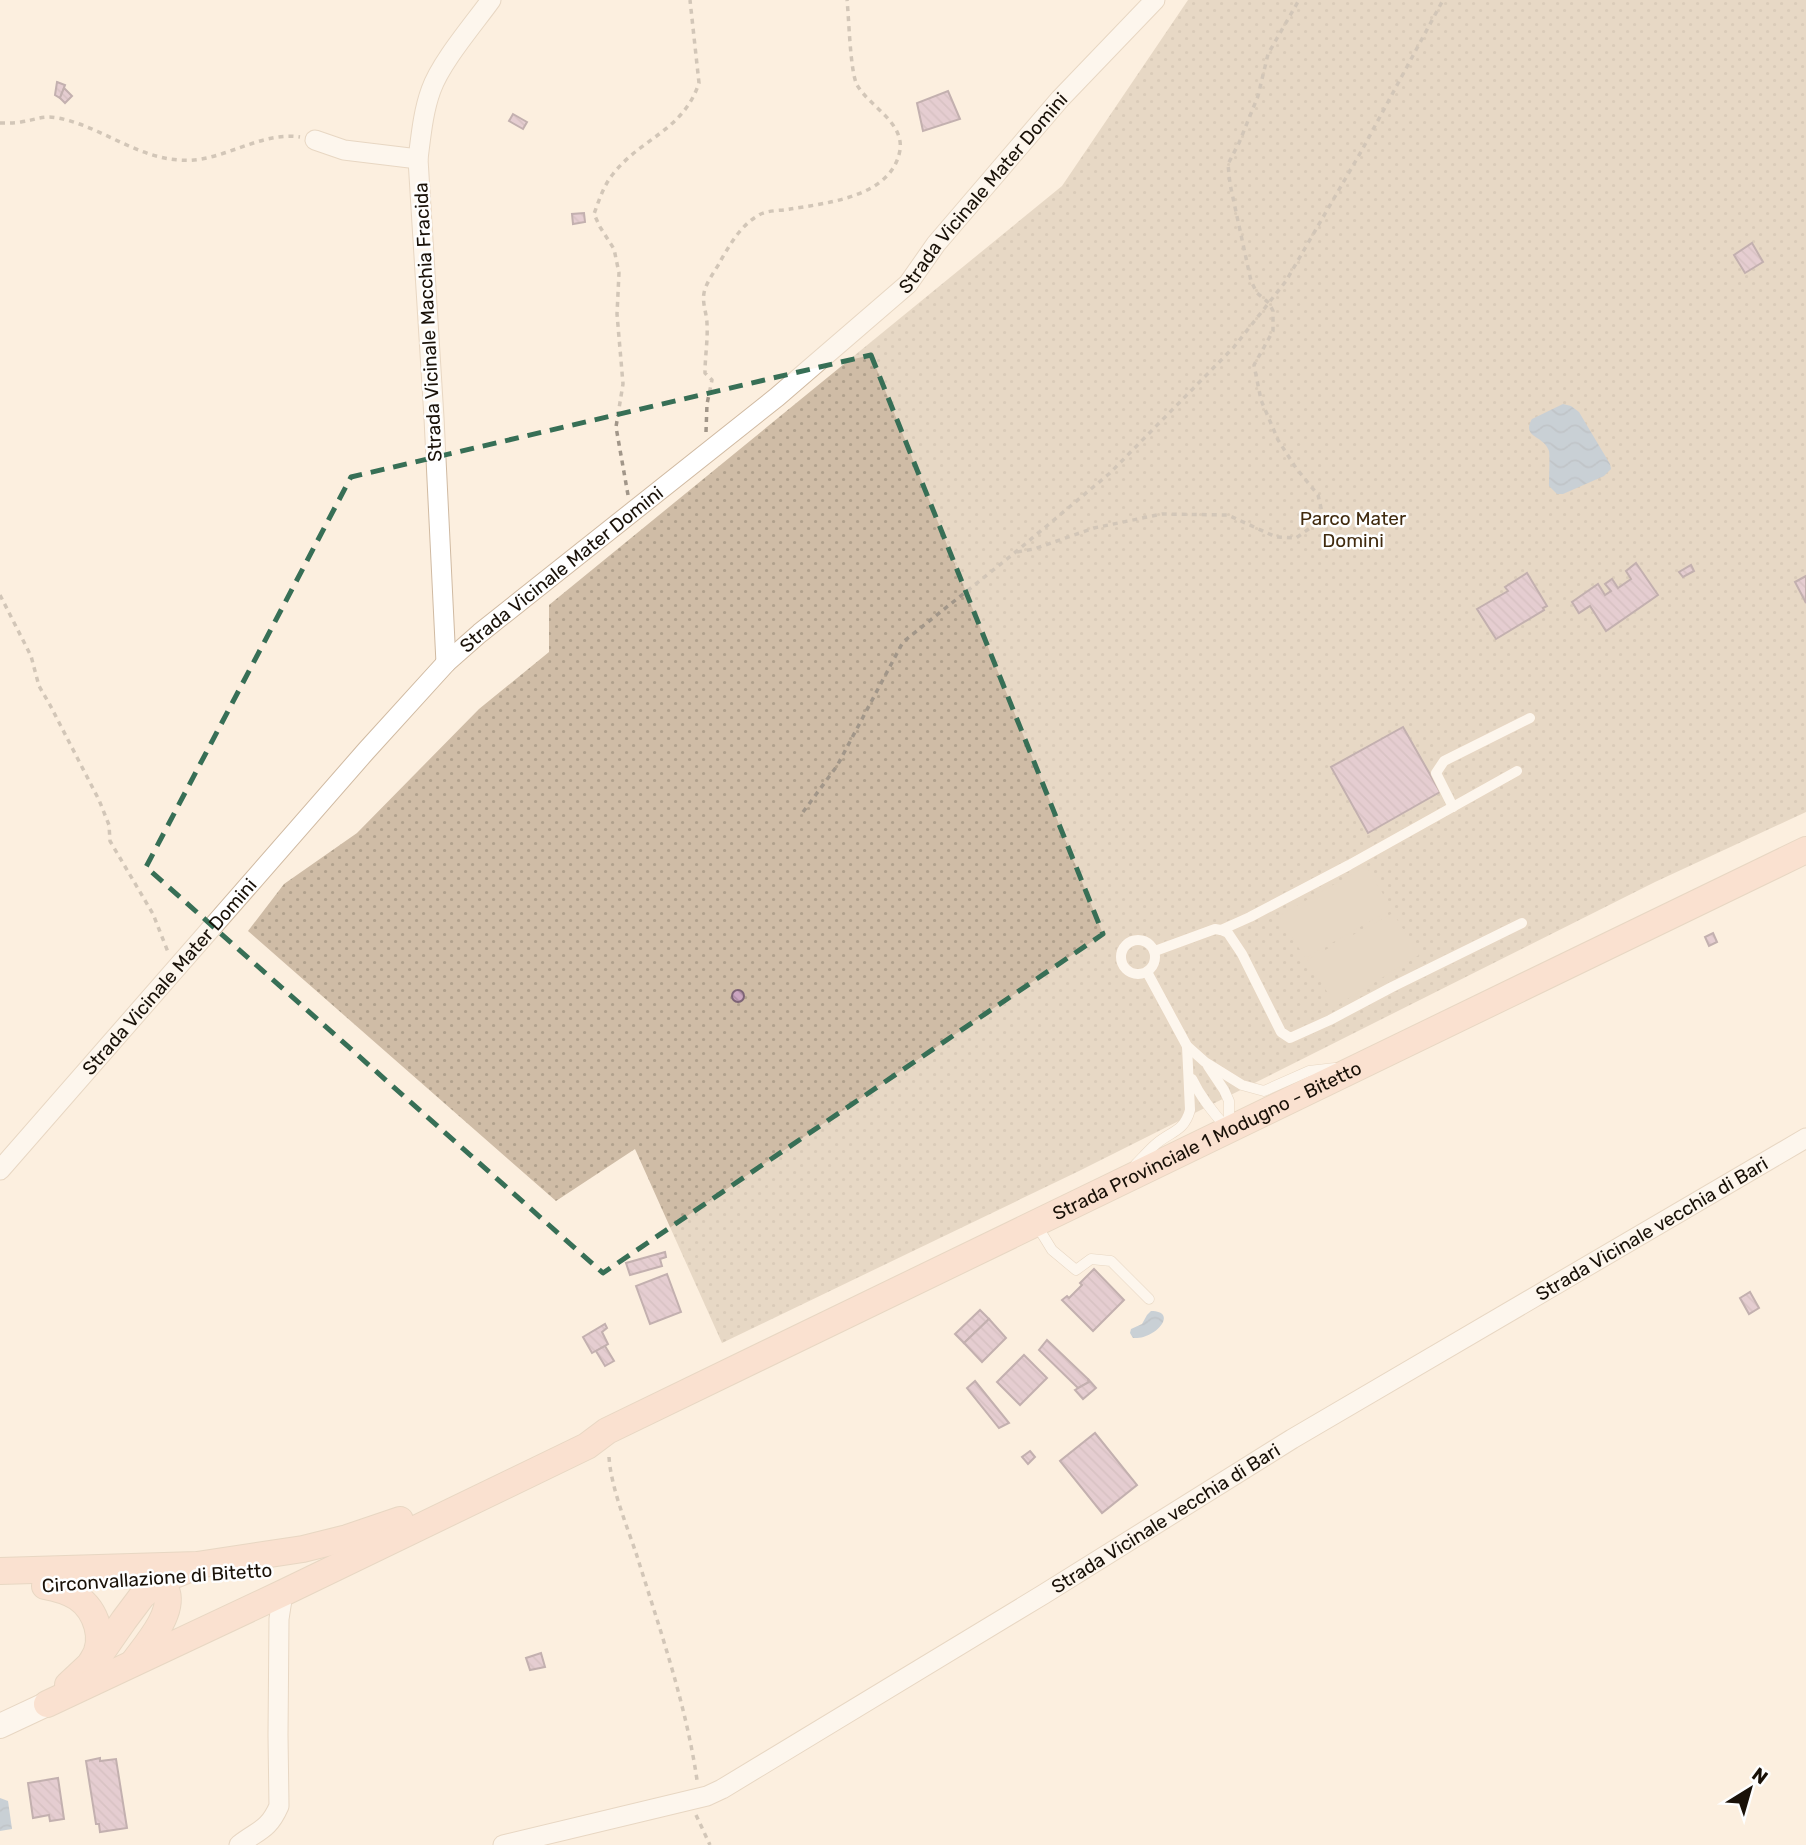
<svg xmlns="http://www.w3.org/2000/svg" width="1806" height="1845" viewBox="0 0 1806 1845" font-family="Rubik,sans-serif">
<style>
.grass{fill:url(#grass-dots)}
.garden{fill:#cfbca6}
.water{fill:url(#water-waves)}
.building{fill:url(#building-back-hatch);stroke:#7e6476;stroke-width:2}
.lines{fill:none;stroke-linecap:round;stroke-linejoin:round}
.service-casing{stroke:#d0baa2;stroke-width:11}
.minor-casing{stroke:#d0baa2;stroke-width:21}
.tertiary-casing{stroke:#d0baa2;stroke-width:26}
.secondary-casing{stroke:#d0baa2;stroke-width:28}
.path{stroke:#a19689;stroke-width:3.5;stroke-dasharray:5 5;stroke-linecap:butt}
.service{stroke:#fff;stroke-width:10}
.minor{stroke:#fff;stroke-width:19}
.tertiary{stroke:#fff;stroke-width:24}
.secondary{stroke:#f8d1be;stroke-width:26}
.marked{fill:none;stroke:#376f56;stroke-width:5;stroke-dasharray:14 9;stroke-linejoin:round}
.labels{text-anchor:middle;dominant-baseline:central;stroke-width:5;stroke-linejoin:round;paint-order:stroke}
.street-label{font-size:19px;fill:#191108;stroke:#fefefe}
.park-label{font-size:19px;fill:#402a0e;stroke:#fefefe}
</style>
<defs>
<pattern id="grass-dots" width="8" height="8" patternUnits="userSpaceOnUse" patternTransform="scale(1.75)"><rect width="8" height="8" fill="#cfbca6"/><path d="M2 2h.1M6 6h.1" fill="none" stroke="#b1a18d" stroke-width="1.8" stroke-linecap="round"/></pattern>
<pattern id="water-waves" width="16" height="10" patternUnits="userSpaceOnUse" patternTransform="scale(1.75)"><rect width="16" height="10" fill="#8dabcb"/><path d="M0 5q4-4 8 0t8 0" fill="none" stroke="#7992ad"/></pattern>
<pattern id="building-back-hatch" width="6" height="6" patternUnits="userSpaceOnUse" patternTransform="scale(1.75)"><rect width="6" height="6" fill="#cba5c0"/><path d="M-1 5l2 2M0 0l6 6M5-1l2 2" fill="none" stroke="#ae8da4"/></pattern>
</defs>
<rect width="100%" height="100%" fill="#fcefdf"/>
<polygon class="grass" points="1188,0 1806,0 1806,812 1655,882 1079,1171 722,1343 635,1149 556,1201 248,931 284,884 357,833 479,709 549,652 549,605 1062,186"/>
<g class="garden">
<polygon points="1366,866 1392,909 1305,958 1279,916"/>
<polygon points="1393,913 1419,955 1336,1006 1307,960"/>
</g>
<g class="water">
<path d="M1563 404 1571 406 1579 412 1610 464 1611 469 1604 476 1563 494H1557L1549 486C1549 480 1550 455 1549 451 1544 435 1521 438 1532 419Z"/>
<path d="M1151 1311C1179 1311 1156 1340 1133 1338L1130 1333 1131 1329 1142 1324 1147 1315Z"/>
<polygon points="0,1798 8,1801 12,1829 0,1831"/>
</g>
<g class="building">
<polygon points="57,82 65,85 60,98 55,95"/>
<polygon points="64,88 72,96 65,103 60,98"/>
<polygon points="948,91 960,119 923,131 917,103"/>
<polygon points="513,114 527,122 523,129 509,121"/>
<polygon points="584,213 585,222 573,224 572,214"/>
<polygon points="1752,243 1763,262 1745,273 1734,255"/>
<polygon points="1636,563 1658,595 1606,631 1590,606 1579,613 1572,602 1598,584 1605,595 1611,591 1605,584 1612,579 1618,588 1631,579 1626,571"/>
<polygon points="1691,565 1694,571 1683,577 1679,572"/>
<polygon points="1527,573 1547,606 1543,608 1544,610 1496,639 1477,609 1508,591 1505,587"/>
<polygon points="1806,576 1806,603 1795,582"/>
<polygon points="1403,727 1440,792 1368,833 1331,767"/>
<polygon points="1713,933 1717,942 1709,946 1705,937"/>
<circle cx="738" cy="996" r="6"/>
<polygon points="665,1252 666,1257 660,1259 662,1266 630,1275 626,1263"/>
<polygon points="1094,1269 1124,1300 1093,1331 1062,1300 1067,1296 1069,1298 1082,1285 1080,1283"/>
<polygon points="667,1274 681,1312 650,1324 636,1286"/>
<polygon points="1750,1292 1759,1308 1749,1314 1740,1298"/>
<polygon points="980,1310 989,1319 964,1343 955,1334"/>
<polygon points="989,1319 1006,1338 982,1362 964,1343"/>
<polygon points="605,1324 607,1328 602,1332 608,1344 592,1353 583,1337"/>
<polygon points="1047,1340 1088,1379 1089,1382 1078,1388 1039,1350"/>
<polygon points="605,1346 614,1361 605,1366 596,1351"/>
<polygon points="1024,1355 1047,1378 1020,1405 997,1382"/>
<polygon points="1088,1379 1096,1388 1083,1399 1075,1390 1089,1382"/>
<polygon points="975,1381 1009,1423 999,1428 967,1388"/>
<polygon points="1095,1433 1137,1485 1102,1513 1060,1461"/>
<polygon points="1030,1451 1035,1457 1028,1464 1022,1457"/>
<polygon points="541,1653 545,1667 530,1670 526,1658"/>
<polygon points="100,1758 100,1761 116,1759 127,1828 100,1832 99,1824 96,1824 86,1761"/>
<polygon points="58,1778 64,1819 50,1821 49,1815 33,1818 28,1783"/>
</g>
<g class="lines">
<g class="service-casing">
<g id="service">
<polyline points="1453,807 1436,773 1444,761 1530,718"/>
<polyline points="1221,930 1250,917 1349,865 1517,771"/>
<circle cx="1138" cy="957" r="17"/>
<polyline points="1155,951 1215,929 1221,930 1228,933 1242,954 1281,1032 1290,1038 1330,1020 1392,987 1522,923"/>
<polyline points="1147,972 1187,1046 1205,1062 1242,1085 1264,1091 1309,1071 1335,1068"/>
<polyline points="1208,1066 1224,1090 1229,1101 1229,1126"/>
<path d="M1192 1079C1201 1098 1214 1114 1228 1129"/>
<path d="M1136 1164C1142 1158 1149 1150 1156 1144 1171 1131 1184 1132 1190 1110L1187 1046"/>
<polyline points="1036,1224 1052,1250 1076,1270 1091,1259 1111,1261 1149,1299"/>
</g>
</g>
<g class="minor-casing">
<g id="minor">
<polyline points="315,140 344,150 418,159"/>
<path d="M446 663 434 418 418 159C421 136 423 112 431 90 441 62 473 25 491 0"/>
<path id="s1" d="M0 1170 366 751 446 663 480 633 777 397 908 284 936 244 1060 99 1155 0"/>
<path d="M239 1845C258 1830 268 1831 279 1806L278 1735 279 1619 283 1593"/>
<path id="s2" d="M503 1845 707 1796 722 1789 1044 1594 1292 1439 1806 1138"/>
</g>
</g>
<g class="tertiary-casing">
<polyline id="tertiary" points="0,1726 47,1704"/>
</g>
<g class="secondary-casing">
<g id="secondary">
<polyline points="0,1571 197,1565 303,1549 347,1538 400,1520"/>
<path d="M45 1586C56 1588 67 1591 77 1597 96 1610 107 1640 92 1661"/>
<path d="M133 1663C146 1645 173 1615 167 1593 165 1585 156 1576 151 1570"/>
<polyline points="68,1685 99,1656 124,1620 142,1596 160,1581 189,1569"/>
<path id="s3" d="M47 1704 283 1593 587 1446 607 1431 1806 850"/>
</g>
</g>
<g class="path">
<path d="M0 123C7 123 14 123 21 122 36 120 42 115 58 118 100 126 135 157 179 160 221 164 258 131 300 137"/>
<path d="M706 432 707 404 712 380 705 373C705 356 708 340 707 324 707 314 702 304 704 293 706 282 716 270 721 260 731 243 741 225 759 215 767 210 780 211 790 209 827 203 892 197 900 150 904 122 869 106 857 85 850 71 849 18 847 0"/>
<path d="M628 495 616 427 623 384 617 314 619 273 614 249 600 227 594 214C599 200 604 185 613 174 641 138 683 131 699 83L690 0"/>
<polyline points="1017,552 1034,549 1094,528 1162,514 1228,515 1276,537 1296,538 1317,523 1322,512 1318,495 1296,468 1278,440 1261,400 1254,365 1273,331 1273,311 1269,303 1257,293 1251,281 1230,184 1228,164 1239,143 1258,96 1268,54 1299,0"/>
<polyline points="0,595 31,656 39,686 50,705 99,800 109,825 110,841 153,914 168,952"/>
<polyline points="803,812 837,766 903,642 1012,555 1110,473 1234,347 1286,281 1362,150 1443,0"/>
<path d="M609 1457C611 1488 627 1526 637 1556 660 1630 686 1704 697 1780"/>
<polyline points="696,1815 710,1845"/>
</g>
<use href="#service" class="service"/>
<use href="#minor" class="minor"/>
<use href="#tertiary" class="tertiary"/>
<use href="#secondary" class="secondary"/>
</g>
<path d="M0 0H1806V1845H0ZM871 355 1103 934 603 1273 146 867 351 477Z" fill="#fcefdf" fill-opacity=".55" fill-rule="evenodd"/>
<path class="marked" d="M871 355 1103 934 603 1273 146 867 351 477Z"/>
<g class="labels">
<g class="street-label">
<text stroke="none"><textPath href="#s1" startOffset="1391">Strada Vicinale Mater Domini</textPath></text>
<text transform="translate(428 322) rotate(-93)">Strada Vicinale Macchia Fracida</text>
<text stroke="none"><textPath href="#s1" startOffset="824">Strada Vicinale Mater Domini</textPath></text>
<text stroke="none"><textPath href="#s1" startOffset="257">Strada Vicinale Mater Domini</textPath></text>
<text stroke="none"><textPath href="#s3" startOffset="1290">Strada Provinciale 1 Modugno - Bitetto</textPath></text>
<text stroke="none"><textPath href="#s2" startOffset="1312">Strada Vicinale vecchia di Bari</textPath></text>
<text stroke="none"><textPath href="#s2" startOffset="746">Strada Vicinale vecchia di Bari</textPath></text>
<text transform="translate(157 1578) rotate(-4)">Circonvallazione di Bitetto</text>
</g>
<g class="park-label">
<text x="1353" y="518">Parco Mater<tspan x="1353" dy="22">Domini</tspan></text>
</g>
</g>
<g transform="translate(1750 1789) rotate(37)" stroke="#fefefe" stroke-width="5" paint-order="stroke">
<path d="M0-5L12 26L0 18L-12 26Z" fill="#191108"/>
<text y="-10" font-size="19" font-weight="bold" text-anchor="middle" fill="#191108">N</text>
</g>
</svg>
